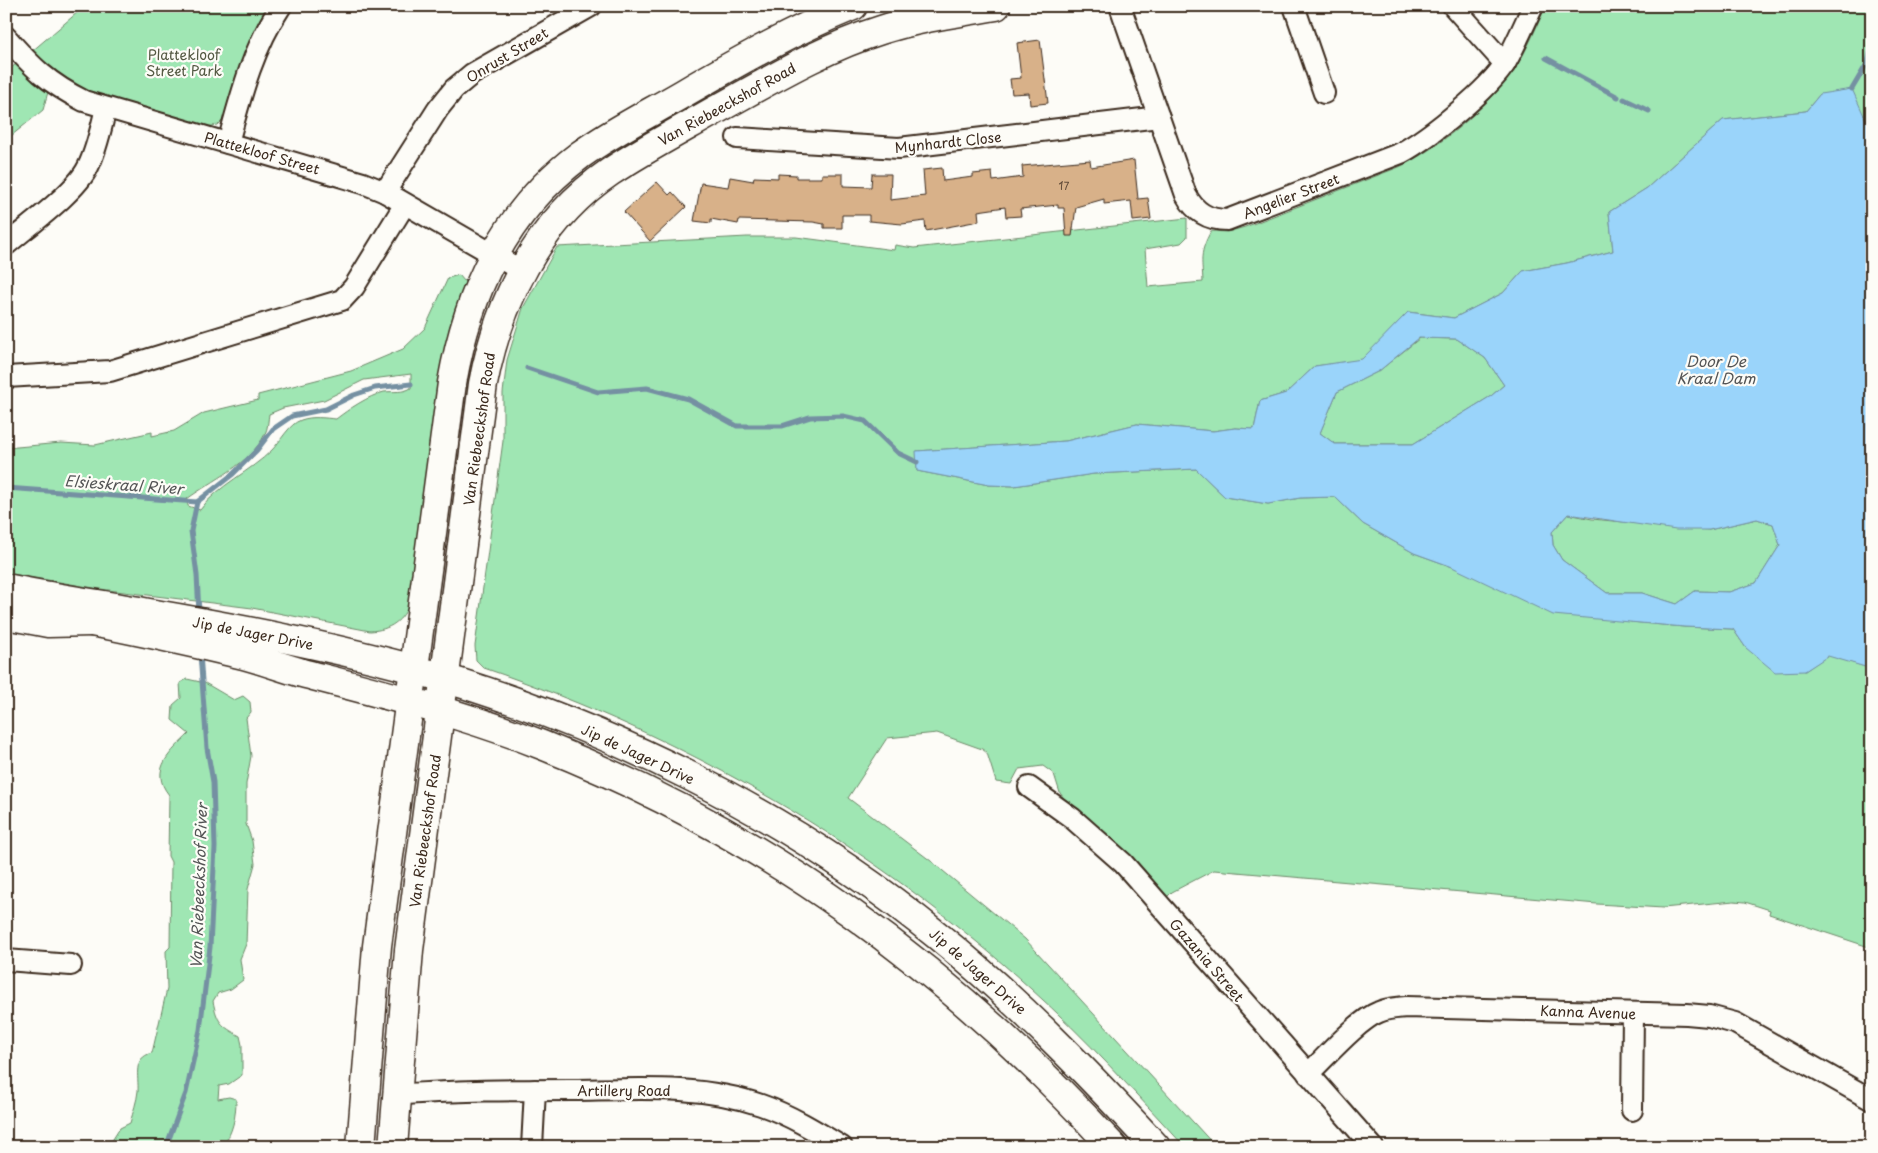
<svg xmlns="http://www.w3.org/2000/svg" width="1878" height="1153" viewBox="0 0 1878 1153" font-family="'Playpen Sans',sans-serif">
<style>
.green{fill:#9fe6b3;stroke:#6d8868;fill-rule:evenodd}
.water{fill:#9ad4fa;stroke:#7490a2;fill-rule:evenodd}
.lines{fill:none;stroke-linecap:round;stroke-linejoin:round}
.stream{stroke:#7490a2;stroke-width:5}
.building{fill:#d8b189;stroke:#3b2a1e}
.street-casing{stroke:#3b2a1e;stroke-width:24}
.secondary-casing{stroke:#3b2a1e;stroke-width:31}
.street{stroke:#fdfcf7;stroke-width:20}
.secondary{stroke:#fdfcf7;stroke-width:28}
.labels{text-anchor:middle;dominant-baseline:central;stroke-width:4.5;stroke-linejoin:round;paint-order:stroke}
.number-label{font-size:11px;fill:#624c39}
.park-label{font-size:14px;fill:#545943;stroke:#fdfcf7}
.street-label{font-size:14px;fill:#3b2a1e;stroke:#fdfcf7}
.water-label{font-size:15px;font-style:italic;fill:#535455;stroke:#fdfcf7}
</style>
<rect width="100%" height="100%" fill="#fdfcf7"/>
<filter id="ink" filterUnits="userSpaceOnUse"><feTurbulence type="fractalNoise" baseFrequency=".02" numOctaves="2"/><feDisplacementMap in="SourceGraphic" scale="10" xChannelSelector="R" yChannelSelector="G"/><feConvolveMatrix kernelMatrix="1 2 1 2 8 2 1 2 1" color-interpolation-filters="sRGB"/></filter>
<g filter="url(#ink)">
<g class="green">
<polygon points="85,6 273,6 227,116 218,125 207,127 91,94 69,84 31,52"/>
<path d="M1546 6H1872V129L1820 94 1806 111 1723 120 1647 188 1609 212 1613 251 1567 263 1523 271 1503 293 1454 318 1408 312 1362 360 1315 366 1286 393 1260 401 1254 429 1235 428 1213 431 1137 424 1066 441 917 451V471L989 485 1014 486 1094 474 1196 469 1225 497 1268 504 1300 498 1335 497 1363 524 1414 553 1450 566 1631 622 1684 627 1733 629 1746 648 1805 671 1828 655 1872 669V948L1769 914 1770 910 1745 902 1734 901 1663 908 1597 904 1214 870 1172 892 1165 899 1069 805 1060 793 1054 774 1043 766 1019 769 1011 784 996 782 987 753 982 749 937 733 887 738 848 798 931 861 1025 939 1216 1147H1185C1135 1093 1086 1038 1031 989 873 845 687 737 484 668L476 660 475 646 503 441V393L507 360 523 308 557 247 747 237H796L894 250 895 245 914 248 1187 218V237L1181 243 1145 249 1148 287 1203 282C1202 259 1199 253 1211 231L1227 232 1245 227 1399 167C1438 149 1491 104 1515 68 1528 49 1536 27 1546 6Z"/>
<polygon points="16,64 48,92 43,110 6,140 6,72"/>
<path d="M459 275 465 282 450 326 441 365 410 602C403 621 390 630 370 631L252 608 100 589 6 573V448L61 443 95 445 152 432V436L174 431 204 413 258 400V395L351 371 403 349 425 328 448 278ZM411 374V388C403 393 394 391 384 392 368 396 349 409 336 419 325 418 312 416 301 420 289 424 281 441 272 450 250 472 218 485 200 510L188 506 187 499C213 480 250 464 265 434 268 428 268 420 269 414L283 408 324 400 364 380Z"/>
<polygon points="1420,338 1457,339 1485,358 1504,385 1491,396 1413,444 1335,444 1320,433 1337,392 1379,371"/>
<polygon points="1568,514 1592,519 1709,530 1757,519 1773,524 1780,545 1756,583 1729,592 1695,591 1677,604 1642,593 1607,593 1562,560 1553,545 1552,532"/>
<path d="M187 679 205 683 234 700 243 696 250 702 251 712 246 718 251 756 246 784V824L252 841 255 864 248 889 246 944 240 959 243 980 231 989 218 993 213 1001C217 1022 221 1026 240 1036L242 1045V1075L229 1084 219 1086 218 1099 229 1097 236 1099C236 1116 233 1133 222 1147H108L120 1128 130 1123C133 1112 137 1101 138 1091 139 1076 132 1058 152 1053L167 989 166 951 170 947 171 862 168 856 169 795C148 769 172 751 189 734L172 720 173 705 181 698 180 683Z"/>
</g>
<path class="water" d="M1852 89 1870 129H1872V669L1828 656 1805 671 1775 672 1746 648 1733 629 1684 627 1553 615 1450 566 1414 553 1363 524 1335 497 1300 498 1268 504 1225 497 1196 469 1094 474 1014 486 989 485 917 471 916 451 1066 441 1137 424 1213 431 1235 428 1254 429 1260 401 1286 393 1315 366 1362 359 1408 312 1454 318 1503 293 1523 271 1567 263 1613 251 1609 212 1647 188 1723 120 1806 111 1820 94ZM1419 338 1457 339 1485 358 1504 385 1491 396 1413 444H1335L1320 433 1337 392 1379 371ZM1568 514 1676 530H1709L1757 519 1773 524 1780 545 1756 583 1729 592 1695 591 1677 604 1642 593H1607L1562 560 1553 545 1552 532Z"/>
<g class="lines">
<g class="stream">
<polyline points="1546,58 1618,97"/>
<polyline points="1852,89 1868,62 1872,44"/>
<polyline points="1624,99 1649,111"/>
<polyline points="527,368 598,392 647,388 688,399 737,426 782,426 810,417 843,416 865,421 898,453 917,462"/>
<polyline points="6,488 197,502 233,474 257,450 273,429 292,416 326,409 354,395 375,388 411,384"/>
<polyline points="197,502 191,531 197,575 199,613"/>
<polyline points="166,1147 186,1093 200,1030 210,947 215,847 213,782 207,748 200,654"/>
</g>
</g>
<g class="building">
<polygon points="1040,40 1048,103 1030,105 1029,93 1012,94 1010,79 1021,78 1017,43"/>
<polygon points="1090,160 1091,167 1134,160 1138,199 1148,198 1151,219 1133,221 1131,201 1104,204 1104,199 1076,207 1072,236 1066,236 1064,208 1058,208 1058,205 1020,209 1021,216 1006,217 1005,207 978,211 979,221 926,231 925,221 902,224 869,221 869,215 842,215 842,228 824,228 824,224 813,222 739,220 738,224 711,219 711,223 694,221 701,183 728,187 730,177 753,181 754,177 778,178 778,174 796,175 796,178 822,178 822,174 843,174 843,186 871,187 872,174 891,174 890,200 925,196 923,170 942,168 943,181 973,177 973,174 992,172 993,181 1023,177 1022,166"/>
<polygon points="657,182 669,195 672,192 686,207 650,241 624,212"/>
</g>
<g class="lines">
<g class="street-casing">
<g id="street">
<path d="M1120 6 1186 195C1195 212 1208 220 1227 220L1401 153C1430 137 1489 90 1506 62 1516 44 1524 25 1533 6"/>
<polyline points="1294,6 1324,93"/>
<polyline points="1453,6 1505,64"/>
<path d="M6 37C32 67 48 83 84 101L363 183 385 192 522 271"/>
<polyline points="737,138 899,148 1159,117"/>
<path d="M228 143C241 95 253 48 281 6"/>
<polyline points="385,192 438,109 454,89 472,74 591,6"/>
<path d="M6 245C28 226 76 192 88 167 97 149 101 128 106 108"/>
<polyline points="6,377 110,371 342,300 354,287 405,204"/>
<polyline points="1029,787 1072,818 1123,863 1373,1147"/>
<polyline points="6,960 71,965"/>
<path d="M1308 1074C1325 1058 1358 1020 1379 1012 1387 1008 1396 1008 1406 1007L1687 1014 1709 1016 1735 1023 1872 1100"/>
<path d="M395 1095C454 1090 514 1090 573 1090 636 1089 701 1084 761 1105 790 1115 816 1131 842 1147"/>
<polyline points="1632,1110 1633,1013"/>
<polyline points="532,1147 535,1090"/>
</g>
</g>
<g class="secondary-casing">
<g id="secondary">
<path d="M6 588C54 598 101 604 149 613 237 628 326 645 413 669 600 721 788 813 938 936 1017 1000 1087 1072 1156 1147"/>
<polyline points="6,615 48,623 91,622"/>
<path d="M76 619C130 629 185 641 239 654 260 659 281 667 302 673 383 694 464 714 542 745 767 834 950 969 1113 1147"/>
<path d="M361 1147 377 946 452 383C468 292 504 212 580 155 613 131 650 113 684 93 739 61 794 30 853 6"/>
<path d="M393 1147 409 950 483 384C499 301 538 221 610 172 643 150 679 131 714 111 769 81 821 49 881 30 918 18 957 13 996 6"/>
</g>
</g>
<use href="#street" class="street"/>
<use href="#secondary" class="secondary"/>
</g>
</g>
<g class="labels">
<g class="number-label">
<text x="1064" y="185">17</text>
</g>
<g class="park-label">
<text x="184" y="54">Plattekloof<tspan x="184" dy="16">Street Park</tspan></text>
</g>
<g class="street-label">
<text transform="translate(507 55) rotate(-31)">Onrust Street</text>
<text transform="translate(727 104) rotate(-29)">Van Riebeeckshof Road</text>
<text transform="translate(948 142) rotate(-6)">Mynhardt Close</text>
<text transform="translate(262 153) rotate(16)">Plattekloof Street</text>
<text transform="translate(1291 196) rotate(-21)">Angelier Street</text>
<text transform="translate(479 429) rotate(-82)">Van Riebeeckshof Road</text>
<text transform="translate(253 633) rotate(11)">Jip de Jager Drive</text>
<text transform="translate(638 754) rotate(25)">Jip de Jager Drive</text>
<text transform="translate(425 831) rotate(-82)">Van Riebeeckshof Road</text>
<text transform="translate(1207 960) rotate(49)">Gazania Street</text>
<text transform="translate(978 971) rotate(41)">Jip de Jager Drive</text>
<text transform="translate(1588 1012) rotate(2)">Kanna Avenue</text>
<text x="624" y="1090">Artillery Road</text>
</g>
<g class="water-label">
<text x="1716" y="360">Door De<tspan x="1716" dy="17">Kraal Dam</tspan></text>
<text transform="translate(124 484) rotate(4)">Elsieskraal River</text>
<text transform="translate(198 886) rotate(-88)">Van Riebeeckshof River</text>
</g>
</g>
<rect width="1878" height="1153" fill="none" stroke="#fdfcf7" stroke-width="25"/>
<rect x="12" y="12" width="1853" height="1128" fill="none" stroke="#3b2a1e" stroke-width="2" filter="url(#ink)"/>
</svg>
